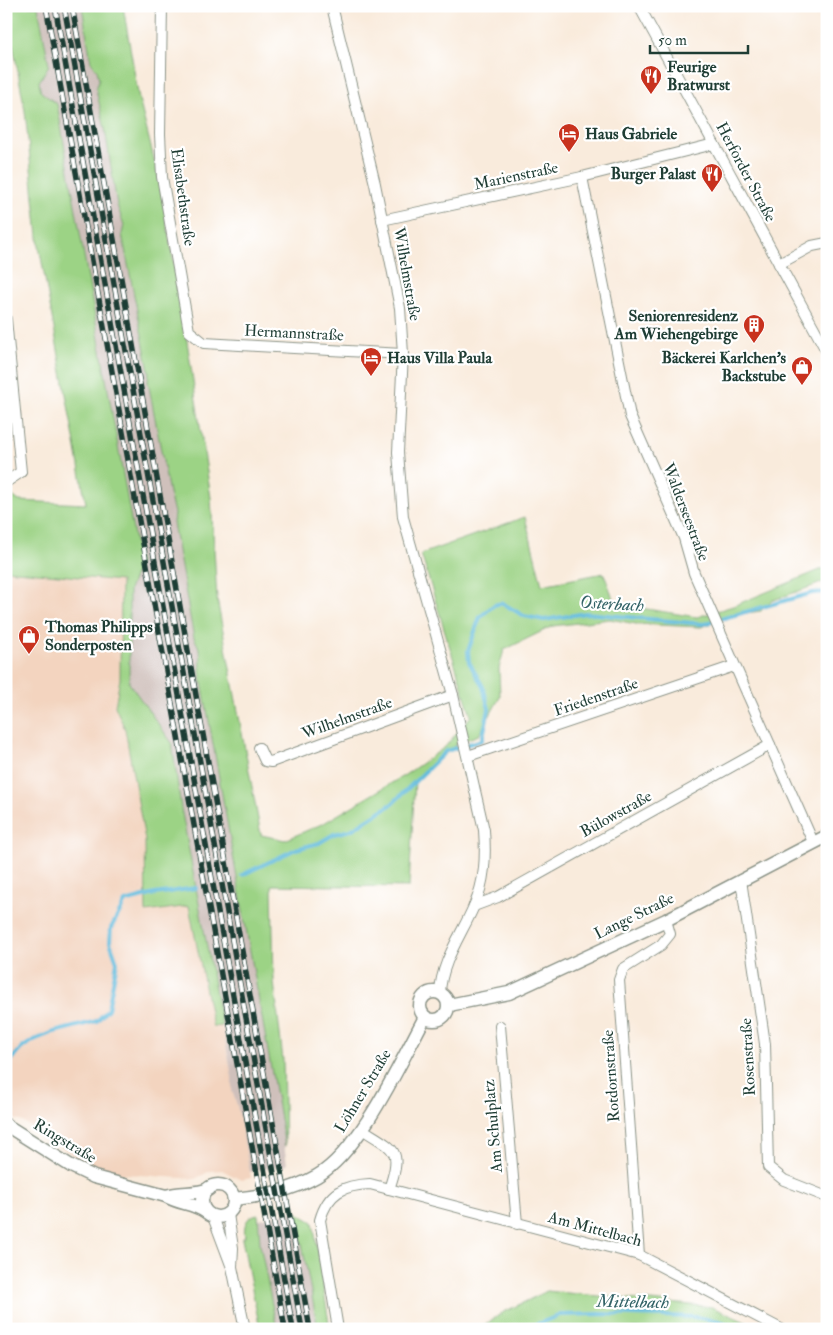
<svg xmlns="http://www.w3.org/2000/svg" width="833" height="1335" viewBox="0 0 833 1335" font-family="'IM FELL Double Pica',serif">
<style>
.built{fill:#f3d4bf}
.industrial{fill:#cfc0bb}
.green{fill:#9cd385;stroke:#5e885c}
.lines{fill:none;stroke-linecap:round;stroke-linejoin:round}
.stream{stroke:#5db9db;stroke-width:4}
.minor-casing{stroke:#8c9488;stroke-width:12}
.tertiary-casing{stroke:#8c9488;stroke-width:15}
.minor{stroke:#fff;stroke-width:10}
.tertiary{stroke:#fff;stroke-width:12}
.rail-casing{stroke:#1f3d34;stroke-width:5.5}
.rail{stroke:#fff;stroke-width:4;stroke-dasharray:11;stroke-linecap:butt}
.labels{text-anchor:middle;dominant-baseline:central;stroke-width:4.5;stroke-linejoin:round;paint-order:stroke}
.poi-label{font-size:16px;font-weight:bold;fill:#1f3d34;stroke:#fff;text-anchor:start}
.street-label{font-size:16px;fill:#1f3d34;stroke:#fff}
.water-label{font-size:18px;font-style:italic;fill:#326266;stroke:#fff}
</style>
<rect width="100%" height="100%" fill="#fff"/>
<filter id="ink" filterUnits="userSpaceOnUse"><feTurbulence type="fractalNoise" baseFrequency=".02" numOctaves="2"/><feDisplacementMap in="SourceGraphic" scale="10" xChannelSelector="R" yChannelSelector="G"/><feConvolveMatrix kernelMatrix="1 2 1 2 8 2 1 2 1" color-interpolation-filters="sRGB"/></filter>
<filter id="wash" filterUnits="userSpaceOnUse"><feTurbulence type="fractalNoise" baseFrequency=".0096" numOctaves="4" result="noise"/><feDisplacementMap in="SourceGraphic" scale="20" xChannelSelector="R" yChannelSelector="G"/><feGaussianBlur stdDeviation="1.12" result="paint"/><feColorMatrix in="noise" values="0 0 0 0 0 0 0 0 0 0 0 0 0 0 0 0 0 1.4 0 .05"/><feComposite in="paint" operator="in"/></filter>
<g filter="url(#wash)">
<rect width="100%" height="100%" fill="#f9ebdc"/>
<polygon class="built" points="6,570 121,581 120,679 115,706 125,729 145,840 146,911 189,906 213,1026 222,1026 232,1077 232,1091 237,1105 251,1178 241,1180 222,1170 210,1171 195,1179 111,1173 76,1157 23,1122 6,1116"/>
<g class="industrial">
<polygon points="38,6 82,6 91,62 97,70 99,80 96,89 105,129 117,205 124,225 122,234 149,371 148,381 169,493 174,513 173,523 194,638 199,647 202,661 200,671 276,1089 287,1165 250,1172 237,1105 232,1091 232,1077 181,808 172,743 129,683 129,590 139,564 77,215 39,82 49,65"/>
<polygon points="296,1212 309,1274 318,1329 277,1329 266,1277 260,1244 259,1219"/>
</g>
<g class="green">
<polygon points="6,6 38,6 49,65 39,82 41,92 57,104 139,564 129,590 129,683 172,743 181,808 222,1026 213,1027 189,906 146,912 145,840 125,729 115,706 120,679 121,581 6,570 6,495 11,495 19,501 86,504 39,246 25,111"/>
<path d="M82 6H123L139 99 159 179 185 328 211 498 217 599 261 835 285 840 324 823 405 775 445 747 471 716 421 554 525 517 542 585 604 573 615 604 697 617 733 606 827 567V581L771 601 761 611 738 614 701 627 636 624 610 619 553 626 504 650 499 668 500 697 479 735 459 742 415 780 409 887 272 885 274 982 283 1060 285 1146 200 671C202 659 201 649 194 638L173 523 174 513 169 493 148 381 149 371 122 234 124 225 117 205 105 129 96 89 99 80 97 70 91 62Z"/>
<polygon points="296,1212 313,1222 330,1329 318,1329"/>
<path d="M258 1214 260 1244 277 1329H260L242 1239 245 1237C243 1226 246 1216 258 1214Z"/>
<polygon points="547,1291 712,1307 761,1329 479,1329 502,1313"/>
</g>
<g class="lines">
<g class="stream">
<polyline points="242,875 296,849 319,843 334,834 351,830 392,804 446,751 482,740 489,709 483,687 469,662 468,651 480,617 494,605 502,603 524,616 544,620 586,613 703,624 812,593 827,592"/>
<polyline points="6,1065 22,1048 34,1040 54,1032 97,1021 108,1009 117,962 110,942 111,928 125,902 155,894 196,888"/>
<polyline points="525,1329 560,1315 600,1314 694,1317 720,1321 740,1329"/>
</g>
</g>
</g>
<g filter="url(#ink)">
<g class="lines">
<g class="minor-casing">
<g id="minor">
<polyline points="162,6 160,134 162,177 189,331 204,343 403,354"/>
<path d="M332 6 375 184 400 308 403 354 398 452 403 517 453 695 484 830C486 857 485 882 474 906 462 934 441 962 440 993"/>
<polyline points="639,6 827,352"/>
<polyline points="582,177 630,416 684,538 694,573 813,842"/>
<polyline points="382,220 582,177 714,144"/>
<polyline points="779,264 812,246 827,243"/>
<polyline points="6,319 21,472 6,482"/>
<polyline points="259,748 265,761 271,762 453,695"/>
<polyline points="468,756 734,666"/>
<polyline points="741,880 765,1044 768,1167 784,1180 827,1197"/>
<polyline points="474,906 498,897 770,745"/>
<polyline points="500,1026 517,1224"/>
<path d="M362 1129C395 1150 403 1149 389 1189"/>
<polyline points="228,1214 233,1248 232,1267 245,1329"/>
<polyline points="213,1217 231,1265"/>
<polyline points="639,1255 619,980 623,969 661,945 670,934 666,920"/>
<path d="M338 1329 320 1220C328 1192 344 1185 370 1184L639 1255 781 1329"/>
</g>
</g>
<g class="tertiary-casing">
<g id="tertiary">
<circle cx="434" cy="1006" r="14"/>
<polyline points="449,1005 509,993 666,920 827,836"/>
<path d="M6 1125 71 1166 94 1177 166 1196C179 1204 194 1203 206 1212"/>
<circle cx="218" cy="1201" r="16"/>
<path d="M166 1196C181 1191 195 1195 209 1189"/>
<path d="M234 1199C263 1196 291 1191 317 1176 361 1150 400 1063 425 1017"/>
</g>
</g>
<use href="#minor" class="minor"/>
<use href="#tertiary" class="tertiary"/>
<g class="rail-casing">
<g id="rail">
<polyline points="46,6 285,1329"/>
<polyline points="55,6 293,1329"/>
<polyline points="64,6 302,1329"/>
<polyline points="72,6 310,1329"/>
</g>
</g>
<use href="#rail" class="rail"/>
</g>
</g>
<defs>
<g id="restaurant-pin" transform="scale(1.125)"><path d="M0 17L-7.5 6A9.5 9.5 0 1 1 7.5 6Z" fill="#c8321e" stroke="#fff"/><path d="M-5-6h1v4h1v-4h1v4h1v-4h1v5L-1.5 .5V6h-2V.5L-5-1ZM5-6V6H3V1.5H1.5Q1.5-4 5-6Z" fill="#fff"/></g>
<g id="hotel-pin" transform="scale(1.125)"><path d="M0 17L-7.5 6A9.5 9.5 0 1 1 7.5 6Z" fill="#c8321e" stroke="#fff"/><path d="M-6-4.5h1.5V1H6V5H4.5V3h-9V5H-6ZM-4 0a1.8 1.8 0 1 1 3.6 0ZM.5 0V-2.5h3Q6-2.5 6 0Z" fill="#fff"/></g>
<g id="building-pin" transform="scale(1.125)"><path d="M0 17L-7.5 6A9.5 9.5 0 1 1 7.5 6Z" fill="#c8321e" stroke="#fff"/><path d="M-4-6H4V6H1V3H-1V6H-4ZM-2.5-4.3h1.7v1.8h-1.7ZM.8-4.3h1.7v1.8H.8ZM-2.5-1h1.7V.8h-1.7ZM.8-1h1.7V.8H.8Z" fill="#fff"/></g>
<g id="shop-pin" transform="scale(1.125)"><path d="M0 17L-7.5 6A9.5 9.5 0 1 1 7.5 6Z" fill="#c8321e" stroke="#fff"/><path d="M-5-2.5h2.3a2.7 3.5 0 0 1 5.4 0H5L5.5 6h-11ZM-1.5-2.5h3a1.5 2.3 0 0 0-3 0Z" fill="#fff"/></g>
</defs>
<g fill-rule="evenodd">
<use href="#restaurant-pin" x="651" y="76"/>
<use href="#hotel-pin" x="569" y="134"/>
<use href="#restaurant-pin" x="712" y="174"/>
<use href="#building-pin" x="754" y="325"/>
<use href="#hotel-pin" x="371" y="358"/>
<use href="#shop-pin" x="802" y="367"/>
<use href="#shop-pin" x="29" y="636"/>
</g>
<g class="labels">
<g class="poi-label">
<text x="667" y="67">Feurige<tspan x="667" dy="18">Bratwurst</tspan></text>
<text x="585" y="134">Haus Gabriele</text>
<text x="696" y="174" text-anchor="end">Burger Palast</text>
<text x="738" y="316" text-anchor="end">Seniorenresidenz<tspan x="738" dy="18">Am Wiehengebirge</tspan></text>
<text x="387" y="358">Haus Villa Paula</text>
<text x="786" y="358" text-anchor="end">Bäckerei Karlchen's<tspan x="786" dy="18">Backstube</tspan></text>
<text x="45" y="627">Thomas Philipps<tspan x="45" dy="18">Sonderposten</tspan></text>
</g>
<g class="street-label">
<text transform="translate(746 172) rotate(62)">Herforder Straße</text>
<text transform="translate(516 176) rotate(-12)">Marienstraße</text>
<text transform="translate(183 197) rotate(82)">Elisabethstraße</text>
<text transform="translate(407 274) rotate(80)">Wilhelmstraße</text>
<text transform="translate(294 333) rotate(3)">Hermannstraße</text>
<text transform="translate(686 512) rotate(69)">Walderseestraße</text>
<text transform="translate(596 697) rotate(-19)">Friedenstraße</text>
<text transform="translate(347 718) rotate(-20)">Wilhelmstraße</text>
<text transform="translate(616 814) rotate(-29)">Bülowstraße</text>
<text transform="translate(634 916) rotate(-26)">Lange Straße</text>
<text transform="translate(748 1057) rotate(-93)">Rosenstraße</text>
<text transform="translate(611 1076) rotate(-94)">Rotdornstraße</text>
<text transform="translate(363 1091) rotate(-59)">Löhner Straße</text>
<text transform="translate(493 1126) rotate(-95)">Am Schulplatz</text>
<text transform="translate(65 1141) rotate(31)">Ringstraße</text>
<text transform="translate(595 1229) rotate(15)">Am Mittelbach</text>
</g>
<g class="water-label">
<text transform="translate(612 604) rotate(3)">Osterbach</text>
<text transform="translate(633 1302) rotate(1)">Mittelbach</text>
</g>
</g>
<rect width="833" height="1335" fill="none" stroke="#fff" stroke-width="25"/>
<path d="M650 45v8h98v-8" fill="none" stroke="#1f3d34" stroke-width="2.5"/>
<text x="658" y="45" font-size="15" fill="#1f3d34" stroke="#ffffff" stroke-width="4" paint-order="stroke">50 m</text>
</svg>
